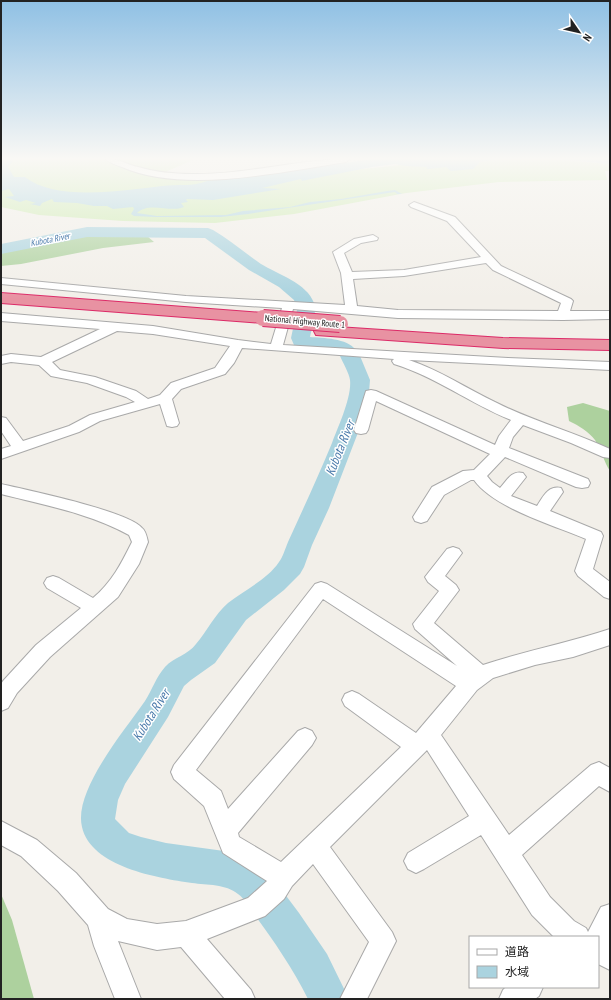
<svg xmlns="http://www.w3.org/2000/svg" width="611" height="1000" viewBox="0 0 611 1000" font-family="'PT Sans Narrow','Noto Sans JP',sans-serif">
<style>
.grass{fill:#cdebb0}
.forest{fill:#add19e}
.water{fill:#aad3df}
.lines{fill:none;stroke-linecap:round;stroke-linejoin:round}
.river{fill:#aad3df;fill-rule:evenodd}
.street-casing{stroke:#a9a9a9;stroke-width:2}
.highway-casing{stroke:#dc2a67;stroke-width:2}
.street{fill:#fff;fill-rule:evenodd}
.highway{fill:#e892a2;fill-rule:evenodd}
.highway-bridge-casing{stroke:#dc2a67;stroke-width:18;stroke-linecap:butt}
.highway-bridge{stroke:#e892a2;stroke-width:16}
.labels{text-anchor:middle;dominant-baseline:central;stroke-width:3;stroke-linejoin:round;paint-order:stroke}
.far-water-label{font-size:9px;font-style:italic;fill:#4a7aab;stroke:#fff}
.far-street-label{font-size:9px;fill:#222;stroke:#fff}
.near-water-label{font-size:13px;font-style:italic;fill:#4a7aab;stroke:#fff}
</style>
<rect width="100%" height="100%" fill="#f2efe9"/>
<polygon class="grass" points="1,159 195,159 163,173 193,177 284,177 421,163 473,168 480,162 498,159 552,159 609,164 610,171 605,171 607,180 499,182 406,193 294,214 215,223 123,221 39,215 1,207"/>
<g class="forest">
<polygon points="88,235 147,236 154,242 103,248 21,264 1,266 1,252"/>
<path d="M583 403 610 411V471C604 462 601 449 595 440 589 432 578 425 569 421L567 407Z"/>
<polygon points="1,894 12,920 34,999 1,999"/>
</g>
<g class="water">
<path d="M1 159H12L13 161 8 167 14 177H25C56 202 125 190 162 186 178 184 193 187 207 181L273 174 371 159H498L480 162 473 169 451 171 446 167 428 169 426 168 427 167 406 166 395 164 372 167 311 179 302 181 301 179 262 188 281 189 213 200 187 199 186 200 188 202 181 203 184 207C170 213 149 201 137 213L157 216 226 215 243 211 290 207 310 202 341 199 387 191 395 190 402 194H397L395 192 248 214 221 217H155L134 216 131 214 134 209 133 207 113 209 107 206H94L77 203 54 202 52 199 42 203 40 206 30 204 36 203 26 200 20 202 5 197 14 196 9 189 1 191Z"/>
<polygon points="548,159 610,159 610,164 557,159"/>
</g>
<g class="lines">
<path class="river" d="M87 227 208 228 213 230C230 240 245 253 261 264 277 274 307 283 314 303 317 313 312 327 310 337 323 338 347 338 356 350L355 351 360 356 370 380 369 392 364 417 329 508 312 545 304 567 300 574 284 590 246 620 215 663 191 680 184 686 168 717 125 784 118 800 115 819 129 833 141 837 166 843 224 851 252 861 266 869 299 913 327 954 349 999H308C293 969 274 941 254 914 250 908 245 899 238 894 226 884 207 885 192 883 158 878 91 867 82 827 73 791 125 730 145 701 152 690 156 677 165 667 174 657 188 655 196 644 207 631 215 614 228 603 244 590 267 580 279 562 283 557 285 549 288 542 303 509 318 477 332 443 338 427 352 397 350 380 349 373 343 363 340 356L341 355 332 351 294 345 291 338 297 310 294 300 279 287 249 270 205 238 87 237 1 254V244Z"/>
<g class="street-casing">
<g id="street">
<path d="M106 159C122 159 124 164 138 167 155 172 174 174 192 174 246 175 297 159 350 159L346 162C281 172 183 194 122 167 116 165 110 163 106 159Z"/>
<path d="M414 202 455 217 501 266 571 299 573 301 570 311H610V319L563 320 398 318 293 309 283 345 508 358 610 362V370L409 360C440 370 467 389 497 403 533 421 573 432 610 449V458L603 457 571 443 523 425 513 437 509 448 588 479 590 483 588 487 582 488 576 487 505 457 487 476 492 482 500 488C507 480 512 470 523 473L526 477 511 496 537 506C543 497 548 485 561 488L563 492 550 511 601 532 603 536 593 569 610 582V599L604 597 578 576 575 571 586 539C553 525 494 508 474 480H471L444 495 427 521 421 523 415 521 413 517 432 487 463 471 474 470 490 454 376 401 368 430 366 433 361 434 356 433 354 430 366 391 371 390 376 391 495 445 499 436 511 420C471 404 436 377 394 364L392 361 394 359 242 348 234 363 225 374 181 389 172 399 179 423 177 426 172 427 167 426 160 404 100 421 79 432 1 459V449L11 446 1 431V417L6 418 23 441 69 426 90 415 135 402 126 397 87 383 51 376 39 365 11 362 1 364V356L11 354 41 357 100 329 1 321V313L153 326 238 340 271 344 282 308 186 302 1 284V278L186 296 345 305 341 273 333 252 354 239 373 235 378 238 377 240 361 243 344 253 352 272 404 270 481 257 447 221 411 207 409 205ZM486 263 493 270 561 303 558 311 398 310 357 306 353 279 404 276ZM117 331 153 334 230 346 215 368 171 383 160 395 148 399 136 391 95 377 60 370 52 362Z"/>
<path d="M1 484C27 490 128 511 142 528 146 531 147 538 148 542L139 564 118 597 50 657 17 693 8 708 1 711V684L3 681 36 645 81 608 47 588 44 583 47 578 53 576 59 578 93 598C112 582 121 564 132 542L129 535C89 513 44 505 1 494Z"/>
<path d="M453 547 459 549 462 553 445 576 456 585 459 590 434 623 483 665C525 651 568 643 610 629V645L573 657 535 665 493 678 477 690 441 735 509 835 591 765 599 762 610 768V792L599 786 522 855 550 897 574 921 586 928 588 932 601 907 610 904V970L598 964V937H554L532 915 481 835 424 869 416 873 408 869 404 861 408 853 469 816 427 750 330 847 392 932 396 941 367 999H340L369 942 313 864 292 886 284 899 265 916 207 939 251 990 255 999H225L181 947 157 950 118 941 141 999H115L94 946 88 925 58 891 21 856 1 845V821L37 840 76 873 108 909 127 919 157 924 186 921 248 898 267 881 223 853 204 806 174 779 171 772 174 765 315 584 321 582 327 584 457 666 415 629 413 624 439 591 428 582 425 577 447 549ZM323 599 456 686 416 733 359 694 352 691 345 694 342 700 345 706 401 747 281 862 239 837 238 833 312 745 316 738 312 731 305 728 298 731 228 809 221 791 196 770Z"/>
<polygon points="506,987 543,987 539,996 535,999 499,999 503,990"/>
</g>
</g>
<g class="highway-casing">
<g id="highway">
<polygon points="1,293 263,313 269,314 271,318 269,322 263,323 1,303"/>
<polygon points="322,326 503,338 610,340 610,350 503,348 316,335 314,331 316,327"/>
</g>
</g>
<use href="#street" class="street"/>
<use href="#highway" class="highway"/>
<g class="highway-bridge-casing">
<polyline id="highway-bridge" points="263,318 340,324"/>
</g>
<use href="#highway-bridge" class="highway-bridge"/>
</g>
<linearGradient id="sky" x2="0" y2="1"><stop stop-color="#8fc0e4"/><stop offset="0.53" stop-color="#f9f8f5"/><stop offset="1" stop-color="#f9f8f5" stop-opacity="0"/></linearGradient>
<rect width="611" height="299" fill="url(#sky)"/>
<g class="labels">
<g class="far-water-label">
<text transform="translate(50 239) rotate(-11)">Kubota River</text>
</g>
<g class="far-street-label">
<text transform="translate(305 321) rotate(5)">National Highway Route 1</text>
</g>
<g class="near-water-label">
<text transform="translate(340 448) rotate(-68)">Kubota River</text>
<text transform="translate(151 715) rotate(-58)">Kubota River</text>
</g>
</g>
<rect width="611" height="1000" fill="none" stroke="#222222" stroke-width="4"/>
<rect x="469" y="936" width="130" height="52" fill="#ffffff" stroke="#a7a7a7"/>
<rect x="477" y="949" width="20" height="6" fill="#ffffff" stroke="#a7a7a7"/>
<text x="505" y="956" font-size="12" fill="#222222">道路</text>
<rect x="477" y="966" width="20" height="12" fill="#aad3df" stroke="#a7a7a7"/>
<text x="505" y="976" font-size="12" fill="#222222">水域</text>
<g transform="translate(579 32) rotate(124)" stroke="#ffffff" stroke-width="3" paint-order="stroke">
<path d="M0-3L7 15L0 10L-7 15Z" fill="#222222"/>
<text y="-6" font-size="11" font-weight="bold" text-anchor="middle" fill="#222222">N</text>
</g>
</svg>
